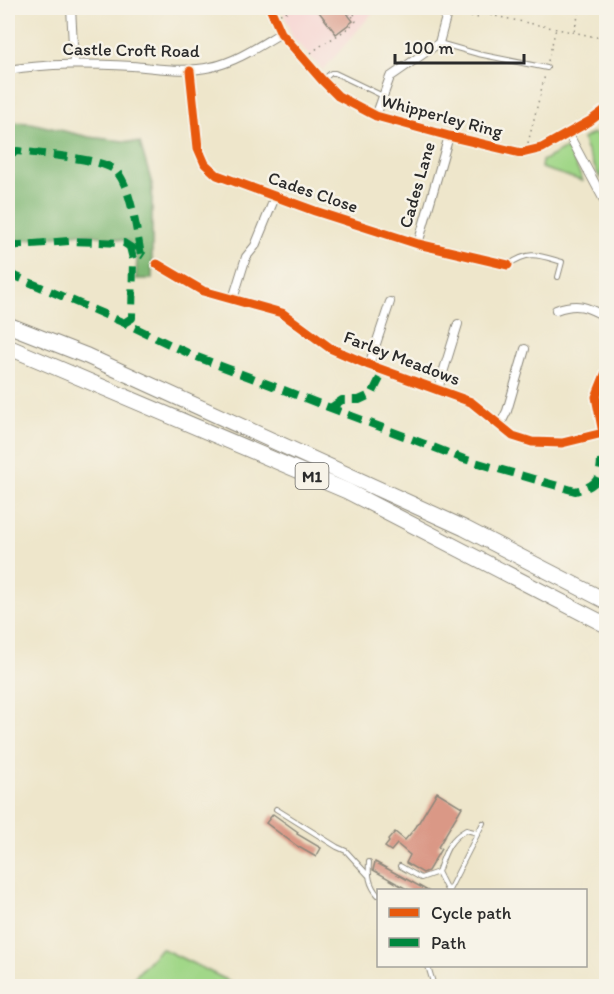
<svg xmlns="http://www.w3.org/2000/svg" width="614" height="994" viewBox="0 0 614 994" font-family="Itim,sans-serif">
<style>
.built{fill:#f7d0cf}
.green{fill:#a1d788;stroke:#66815a;stroke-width:1.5}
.forest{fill:#80b874;stroke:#567250;stroke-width:1.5}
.building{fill:#da9886}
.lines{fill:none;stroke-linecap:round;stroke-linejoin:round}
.lane-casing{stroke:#8c887b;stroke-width:6}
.street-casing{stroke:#8c887b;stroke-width:10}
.highway-casing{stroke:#8c887b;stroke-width:17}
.path{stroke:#8c887b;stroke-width:1.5;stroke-dasharray:1.5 4.5;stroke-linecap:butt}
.lane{stroke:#fff;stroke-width:4}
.street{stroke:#fff;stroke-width:8}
.highway{stroke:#fff;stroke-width:15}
.quiet{stroke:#00873e;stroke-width:8;stroke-dasharray:15 8;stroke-linecap:butt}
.cycleway-casing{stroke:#f7f3e8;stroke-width:13}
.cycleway{stroke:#e8590c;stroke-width:9}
.labels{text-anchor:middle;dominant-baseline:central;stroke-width:5;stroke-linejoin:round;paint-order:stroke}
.shield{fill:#f7f3e8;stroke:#686764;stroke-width:1.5}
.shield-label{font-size:16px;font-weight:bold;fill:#2b2b2b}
.street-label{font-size:18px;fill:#2b2b2b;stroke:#f7f3e8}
</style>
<rect width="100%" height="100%" fill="#f7f3e8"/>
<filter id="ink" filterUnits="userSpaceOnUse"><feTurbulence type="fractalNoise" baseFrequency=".0167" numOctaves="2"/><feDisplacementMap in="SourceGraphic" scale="12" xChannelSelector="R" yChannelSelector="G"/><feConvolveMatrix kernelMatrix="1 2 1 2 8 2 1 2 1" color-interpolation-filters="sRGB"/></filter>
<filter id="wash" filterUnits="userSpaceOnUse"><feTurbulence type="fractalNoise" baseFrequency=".008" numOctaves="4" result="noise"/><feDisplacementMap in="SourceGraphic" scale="24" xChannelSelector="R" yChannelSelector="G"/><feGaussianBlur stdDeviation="1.35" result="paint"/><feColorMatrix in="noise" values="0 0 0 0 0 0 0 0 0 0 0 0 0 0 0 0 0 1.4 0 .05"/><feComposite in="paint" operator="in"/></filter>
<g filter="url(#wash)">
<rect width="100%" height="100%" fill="#eee6cb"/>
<polygon class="built" points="282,8 377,8 323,70 292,37"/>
<g class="green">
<polygon points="593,133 606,142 606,156 600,178 585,147 583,139"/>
<polygon points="564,149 569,151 583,181 541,168 542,161"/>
<polygon points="161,948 225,979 235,986 126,986"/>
</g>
<polygon class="forest" points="8,122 31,123 89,137 140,143 152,184 152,279 136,279 137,257 128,241 81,233 8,242"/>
<g id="blocks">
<g class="building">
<polygon points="316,8 343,8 353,21 336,34"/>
<polygon points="437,792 462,807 438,847 441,849 428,871 423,873 406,863 410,855 397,844 391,851 385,847 389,842 388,840 395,832 405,840 416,827"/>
<polygon points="273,814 298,832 297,834 321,848 316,857 297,846 266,823"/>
<polygon points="375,862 419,886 428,891 410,891 373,870"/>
</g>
</g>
</g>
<g filter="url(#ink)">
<use href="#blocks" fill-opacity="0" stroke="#8c887b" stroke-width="1.5"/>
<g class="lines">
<g class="lane-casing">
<g id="lane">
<polyline points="439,43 478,54 547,68"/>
<polyline points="323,80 331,73 335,73 383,96"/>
<path d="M508 265C530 250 538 255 562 262L558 277"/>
<polyline points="276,809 337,847 346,851 368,875"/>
<path d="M369 862C368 875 369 885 378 895"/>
<polyline points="400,866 421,878 438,872"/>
<path d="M447 890 438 872C445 853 448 840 466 830L478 833"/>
<polyline points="449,890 483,823"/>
<polyline points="428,966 434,986"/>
</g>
</g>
<g class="street-casing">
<g id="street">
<polyline points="71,8 74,63"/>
<polyline points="270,8 281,33 322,80 338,96 376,116 449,136 521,153 542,148 590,121 606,109"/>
<path d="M8 70C49 63 91 64 132 66 159 68 184 73 211 67 236 62 259 46 281 33"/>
<polyline points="190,71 198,148 205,164 217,175 315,211 418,244 508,265"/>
<polyline points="376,116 390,77 439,43 446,17 439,8"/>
<polyline points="568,133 606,204"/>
<polyline points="418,244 449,136"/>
<polyline points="157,264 203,291 282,313 330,348 369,365 471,402 513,436 532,442 562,443 603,433 596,397 606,372"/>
<polyline points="233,299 246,257 255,246 275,197"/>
<path d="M556 310C578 302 587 307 606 317"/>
<polyline points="369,365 390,302"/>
<polyline points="438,389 458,324"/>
<polyline points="500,425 507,411 525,349"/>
</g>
</g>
<g class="highway-casing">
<g id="highway">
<polyline points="8,325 87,356 464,528 606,601"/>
<polyline points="8,347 347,491 606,625"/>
</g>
</g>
<g class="path">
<polyline points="346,8 352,16 365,8"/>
<polyline points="453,13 479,18 480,13 606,39"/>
<polyline points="280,14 297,8"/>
<polyline points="574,31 579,13 575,8"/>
<path d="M311 53C326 41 343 34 356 21L352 16 355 8"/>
<polyline points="548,61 556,28"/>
<polyline points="528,143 545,75"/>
</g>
<use href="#lane" class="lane"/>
<use href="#street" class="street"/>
<use href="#highway" class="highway"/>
<g class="quiet">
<path d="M8 155 17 151C38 154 103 158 116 171 131 186 137 234 141 255"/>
<polyline points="8,246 69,241 124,243 144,256"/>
<path d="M8 273 129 325 192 355 464 459 575 491C595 486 600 482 601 460"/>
<polyline points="124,323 132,318 133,259 130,247"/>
<polyline points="332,407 342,400 359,400 372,394 384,370"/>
</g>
<g class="cycleway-casing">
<g id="cycleway">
<polyline points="270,8 281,33 322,80 338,96 376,116 449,136 521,153 542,148 590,121 606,109"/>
<polyline points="190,71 198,148 205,164 217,175 315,211 418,244 508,265"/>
<polyline points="157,264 203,291 282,313 330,348 369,365 471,402 513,436 532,442 562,443 603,433 596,397 606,372"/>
</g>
</g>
<use href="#cycleway" class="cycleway"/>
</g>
</g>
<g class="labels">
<rect class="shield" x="295.5" y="463" width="33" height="26" rx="4.5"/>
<g class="shield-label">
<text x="312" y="476">M1</text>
</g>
<g class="street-label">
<text transform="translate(131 50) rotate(1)">Castle Croft Road</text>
<text transform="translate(442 116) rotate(15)">Whipperley Ring</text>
<text transform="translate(417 185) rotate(-74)">Cades Lane</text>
<text transform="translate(313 192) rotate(19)">Cades Close</text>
<text transform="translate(402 358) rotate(21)">Farley Meadows</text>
</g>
</g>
<rect width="614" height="994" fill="none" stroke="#f7f3e8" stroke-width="30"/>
<rect x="377" y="889" width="210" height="78" fill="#f7f3e8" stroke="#a5a39c" stroke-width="1.5"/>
<rect x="389" y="908" width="30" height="9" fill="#e8590c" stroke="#a5a39c" stroke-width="1.5"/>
<text x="431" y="919" font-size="18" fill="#2b2b2b">Cycle path</text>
<rect x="389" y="938" width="30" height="9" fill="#00873e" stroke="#a5a39c" stroke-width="1.5"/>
<text x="431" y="949" font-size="18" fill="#2b2b2b">Path</text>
<path d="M395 54v9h129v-9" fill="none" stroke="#2b2b2b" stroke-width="3"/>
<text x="404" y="54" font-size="18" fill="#2b2b2b" stroke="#f7f3e8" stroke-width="4.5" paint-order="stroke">100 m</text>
</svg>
